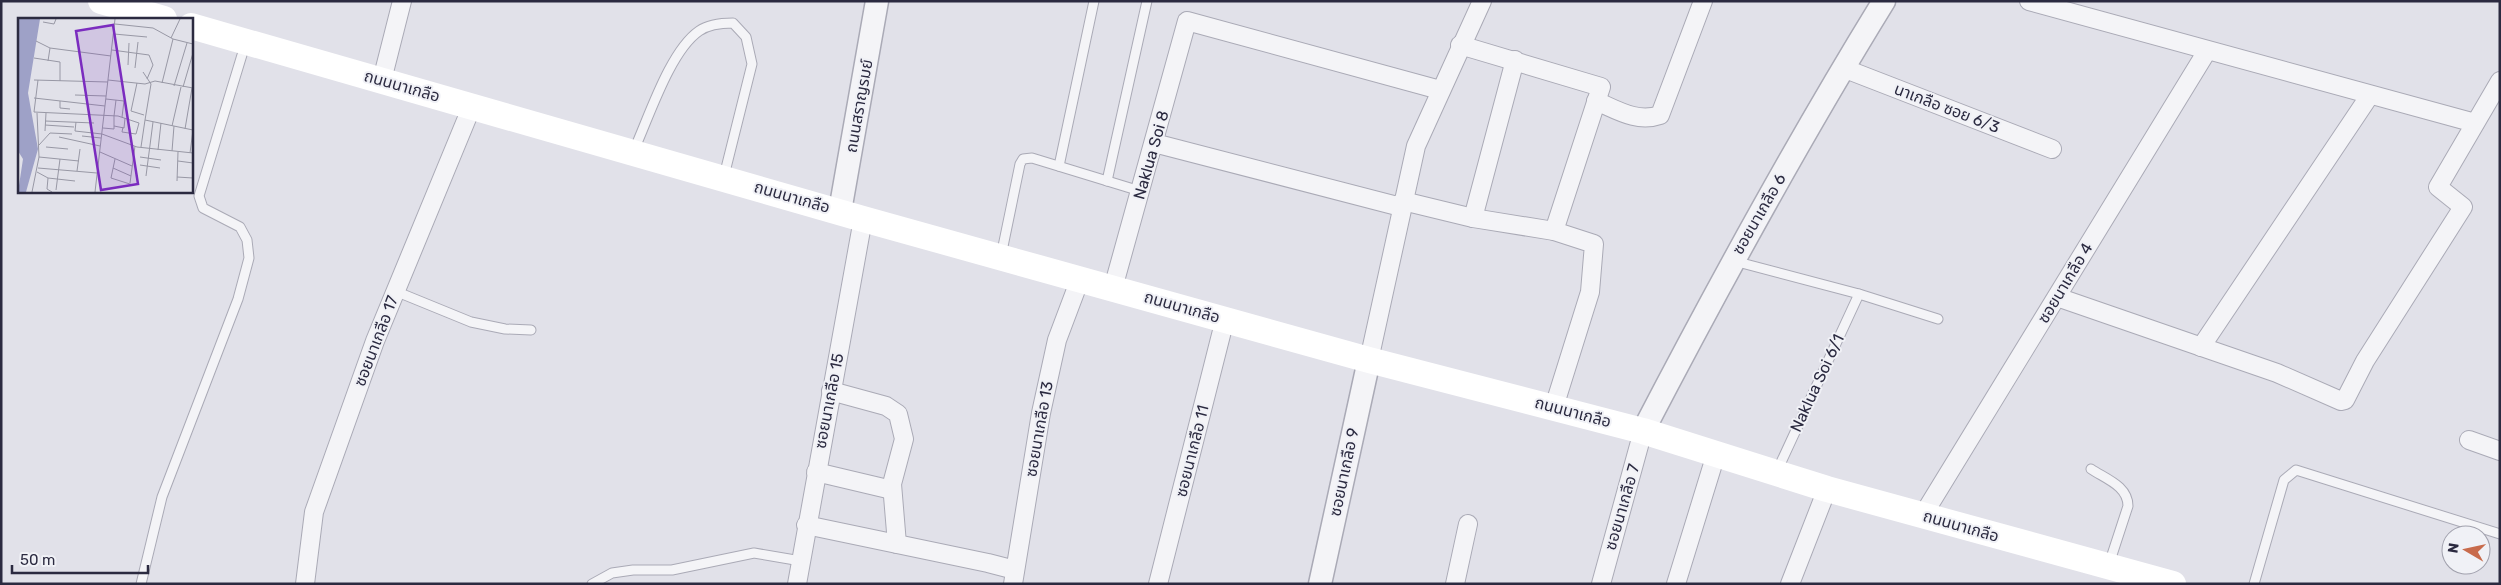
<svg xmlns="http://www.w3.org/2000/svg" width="2501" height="585" viewBox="0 0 2501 585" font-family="Rubik,'Noto Sans Thai',sans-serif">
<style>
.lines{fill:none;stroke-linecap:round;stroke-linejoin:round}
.service-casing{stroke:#aaaab6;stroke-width:11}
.minor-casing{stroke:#aaaab6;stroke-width:20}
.tertiary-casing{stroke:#aaaab6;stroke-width:25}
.service{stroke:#f4f4f7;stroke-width:9}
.minor{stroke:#f4f4f7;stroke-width:18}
.tertiary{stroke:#f4f4f7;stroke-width:22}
.secondary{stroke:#fff;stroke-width:26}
.labels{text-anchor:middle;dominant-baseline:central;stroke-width:4;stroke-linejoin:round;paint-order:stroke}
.street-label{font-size:16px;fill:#2b2a40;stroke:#f0f1f6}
.inset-road{fill:none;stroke:#9898a5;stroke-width:1}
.view{fill:#7b2cbf;fill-opacity:0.15;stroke:#7b2cbf;stroke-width:2.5}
.inset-edge{fill:none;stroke:#2b2a40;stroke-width:2.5}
</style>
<rect width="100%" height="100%" fill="#e1e1e9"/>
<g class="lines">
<g class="service-casing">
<g id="service">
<path d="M634 150C649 117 670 51 699 31 709 24 722 23 733 23L746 37 752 64 724 176"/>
<polyline points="1059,166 1094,1"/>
<polyline points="1107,181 1147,1"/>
<polyline points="1001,256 1020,164 1023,159 1032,158 1140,191"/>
<polyline points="1734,261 1859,294 1938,319"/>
<polyline points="395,291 471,322 505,329 531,330"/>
<path d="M2091 469C2106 479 2128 486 2128 506L2109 564"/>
<polyline points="1777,471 1859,294"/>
<polyline points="141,584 162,497 238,299 249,258 247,240 240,227 203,208 199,196 245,45"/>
<polyline points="592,584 612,573 633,570 672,570 754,553 801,561"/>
<polyline points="2254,584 2284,480 2296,470 2500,534"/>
</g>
</g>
<g class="minor-casing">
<g id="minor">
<polyline points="2029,1 2475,123"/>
<polyline points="1460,45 1601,87 1554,231"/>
<polyline points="1843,68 2052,149"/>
<polyline points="382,80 402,1"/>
<path d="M1596 101C1617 110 1637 123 1660 115L1703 1"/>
<polyline points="1154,143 1401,207"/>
<polyline points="1403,201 1473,218 1554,231 1594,244 1590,292 1554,407"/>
<polyline points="1473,218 1515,60"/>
<polyline points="1113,288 1187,21 1440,90"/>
<polyline points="2057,297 2277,373 2341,401 2345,400 2365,361 2463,207 2438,187 2500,81"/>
<polyline points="2201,347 2370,95"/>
<polyline points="1369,360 1416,146 1482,1"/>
<polyline points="831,391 886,406 898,414 904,439 892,484 897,544"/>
<polyline points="2469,440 2500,451"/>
<polyline points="816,472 892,490"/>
<polyline points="1923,515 2207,51"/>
<polyline points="806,525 988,563 1015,570"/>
<polyline points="305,584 314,512 375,341 472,106"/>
<polyline points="797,584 863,219"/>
<polyline points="1013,584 1041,413 1057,340 1080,279"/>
<polyline points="1158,584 1225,319"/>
<polyline points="1455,584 1468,524"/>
<polyline points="1601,584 1643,431"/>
<polyline points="1676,584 1716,454"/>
<polyline points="1790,584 1827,489"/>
</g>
</g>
<g class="tertiary-casing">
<g id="tertiary">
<polyline points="840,211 877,1"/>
<path d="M1643 431C1719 285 1797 142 1884 1"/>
<polyline points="1320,584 1369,360"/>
</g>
</g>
<use href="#service" class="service"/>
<use href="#minor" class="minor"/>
<use href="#tertiary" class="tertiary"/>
<g class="secondary">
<polyline points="101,1 164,19"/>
<polyline points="191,26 863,219 1369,360 1643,431 1827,489 2173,584"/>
</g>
</g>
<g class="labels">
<g class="street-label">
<text transform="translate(402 86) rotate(16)">ถนนนาเกลือ</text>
<text transform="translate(859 106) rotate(-80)">ถนนสราญรมย์</text>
<text transform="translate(1947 108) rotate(21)">นาเกลือ ซอย 6/3</text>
<text transform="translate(1151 155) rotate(-74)">Naklua Soi 8</text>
<text transform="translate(792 197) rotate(16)">ถนนนาเกลือ</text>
<text transform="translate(1759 214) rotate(-60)">ซอยนาเกลือ 6</text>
<text transform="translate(2065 283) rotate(-59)">ซอยนาเกลือ 4</text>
<text transform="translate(1182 307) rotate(16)">ถนนนาเกลือ</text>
<text transform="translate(376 341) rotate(-69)">ซอยนาเกลือ 17</text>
<text transform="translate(1817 383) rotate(-65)">Naklua Soi 6/1</text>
<text transform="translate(829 401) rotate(-79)">ซอยนาเกลือ 15</text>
<text transform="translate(1573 412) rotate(15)">ถนนนาเกลือ</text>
<text transform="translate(1039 429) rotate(-80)">ซอยนาเกลือ 13</text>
<text transform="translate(1192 451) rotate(-76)">ซอยนาเกลือ 11</text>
<text transform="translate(1344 472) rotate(-78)">ซอยนาเกลือ 9</text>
<text transform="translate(1622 507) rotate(-74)">ซอยนาเกลือ 7</text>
<text transform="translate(1961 526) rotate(16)">ถนนนาเกลือ</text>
</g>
</g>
<g transform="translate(18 18)">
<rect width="175" height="175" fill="#e1e1e9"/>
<path d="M0 1H22L10 75 20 131 8 174H0L5 141 0 133Z" fill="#9ea1c7"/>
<path class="inset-road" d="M25 4 36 6 38 1M97 6 135 10 155 21 175 26M96 16 129 19M153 20 162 1M18 23 32 30 30 43M32 30 93 38M94 32 131 37 135 47 129 61M16 40 42 44V63M110 47 111 25M117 50 120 24M125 54 133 66 127 102 175 112M16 62 90 64M20 62 16 94 100 98 121 105 118 116 104 114 105 109M90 62 127 66 137 63 175 70M119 65 113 93 126 97M144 65 155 21M156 68 169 25M165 69 175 35M57 77 88 78M16 80 87 88M88 81 106 83 104 99M42 83V90L52 91M96 98 98 82M27 103 76 105M58 104 57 113 84 116 119 129 175 135M27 107 56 109M96 108 106 110 107 100M154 108 163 69M85 110 96 111V98M167 111 174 70M27 113 28 95M64 118 83 120M41 119 82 128M21 127 32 115 54 116M28 129 50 131M123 129 127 102M140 132 143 105M154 133 156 108M82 134 114 148M172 135 175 112M21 139 61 143M122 139 143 142M97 141 93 160 115 167M160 143 175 145M122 147 142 150M20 150 79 155M95 150 113 158M59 153 62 131M19 154 30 160 57 163M128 158 135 104M159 159 175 160M30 160 29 171 34 174M159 163 160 134M112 165 117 128M38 172 42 141M14 174 21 139 19 95M77 174 97 1"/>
<path class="view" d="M95 7 120 166 83 172 58 13Z"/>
<rect width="175" height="175" class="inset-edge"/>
</g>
<rect width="2501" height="585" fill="none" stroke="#2b2a40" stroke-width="5"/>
<g transform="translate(2466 550) rotate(279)"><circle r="24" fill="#f0f1f6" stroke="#a1a1ad"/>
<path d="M0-4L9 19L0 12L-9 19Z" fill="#c86b4c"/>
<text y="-8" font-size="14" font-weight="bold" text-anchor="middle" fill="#2b2a40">N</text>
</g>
<path d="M12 565v8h136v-8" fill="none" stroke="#2b2a40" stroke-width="2.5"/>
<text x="20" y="565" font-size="15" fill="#2b2a40" stroke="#f0f1f6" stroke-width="4" paint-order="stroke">50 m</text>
</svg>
